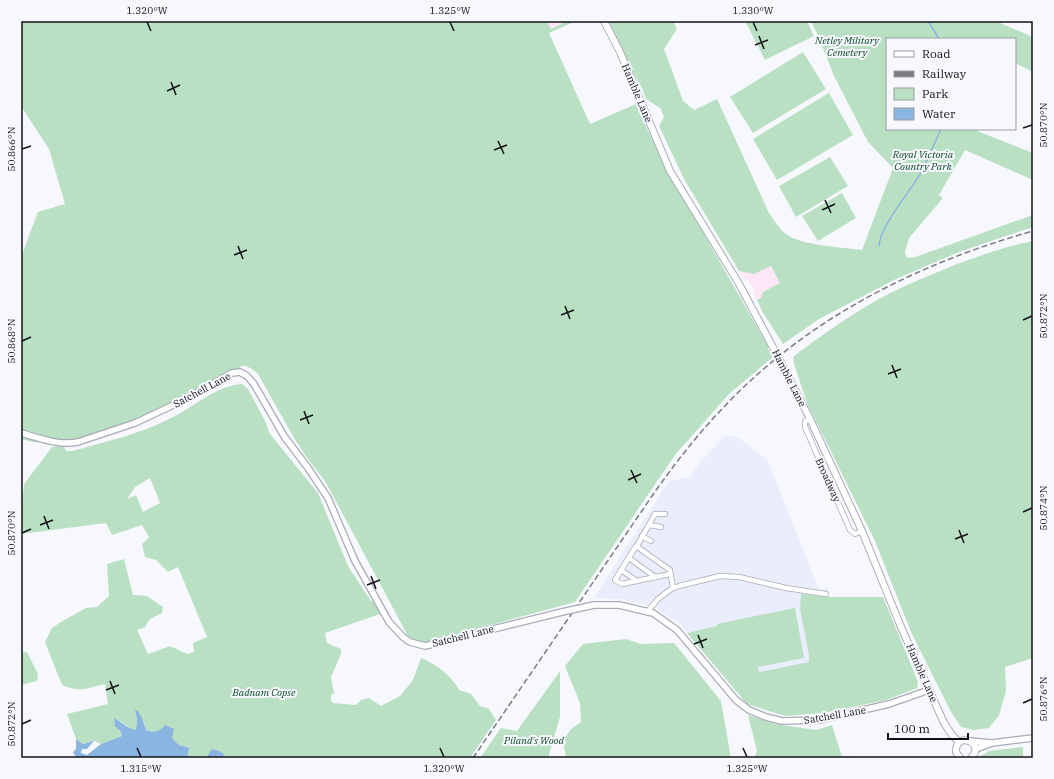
<svg xmlns="http://www.w3.org/2000/svg" width="1054" height="779" viewBox="0 0 1054 779" font-family="'IBM Plex Serif',serif">
<style>
.industrial{fill:#fde7f6}
.built{fill:#eaedfc}
.green{fill:#bae0c4;fill-rule:evenodd}
.water{fill:#89b5e0}
.lines{fill:none;stroke-linecap:round;stroke-linejoin:round}
.stream{stroke:#89b5e0;stroke-width:1.5}
.minor-casing{stroke:#a9abb6;stroke-width:6}
.tertiary-casing{stroke:#a9abb6;stroke-width:8}
.secondary-casing{stroke:#a9abb6;stroke-width:8}
.minor{stroke:#fff;stroke-width:4.5}
.tertiary{stroke:#fff;stroke-width:5.5}
.secondary{stroke:#fff;stroke-width:6}
.rail{stroke:#7b7b80;stroke-width:1.5;stroke-dasharray:6 3;stroke-linecap:butt}
.tertiary-bridge-casing{stroke:#a9abb6;stroke-width:8;stroke-linecap:butt}
.secondary-bridge-casing{stroke:#a9abb6;stroke-width:8;stroke-linecap:butt}
.tertiary-bridge{stroke:#fff;stroke-width:5.5}
.secondary-bridge{stroke:#fff;stroke-width:6}
.ticks{fill:none;stroke:#121216;stroke-width:1.5}
.labels{text-anchor:middle;dominant-baseline:central;stroke-width:4;stroke-linejoin:round;paint-order:stroke}
.park-label{font-size:10px;font-style:italic;fill:#024421;stroke:#f7f8fd}
.street-label{font-size:10px;fill:#121216;stroke:#f7f8fd}
.neatline{fill:none;stroke:#121216;stroke-width:1.5}
.ticks-label{font-size:10px;text-anchor:middle;fill:#121216}
</style>
<rect width="100%" height="100%" fill="#f7f8fd"/>
<g class="industrial">
<polygon points="547,21 567,21 551,29"/>
<polygon points="771,266 780,283 763,292 761,298 757,300 755,296 755,292 748,280 743,279 739,271 754,274"/>
</g>
<polygon class="built" points="726,435 739,438 768,461 819,590 828,588 829,597 883,597 918,682 917,688 886,700 823,713 785,716 747,704 681,625 654,607 621,599 594,598 669,481 690,477 700,462"/>
<g class="green">
<path d="M21 21H547L551 29 567 21H576L549 33 590 124 636 104 650 135 673 180 768 346V349L773 357 729 394 675 455 575 602 425 643 415 641 408 636 325 481 307 458 294 438 258 374 252 369 246 366H242L183 399 133 421 72 441 50 438 49 440C37 444 33 442 21 439V257L38 212 65 204 49 149 21 106Z"/>
<path d="M604 21H673L677 29 664 49 683 101 694 110 717 99 769 213C775 221 780 231 789 236 807 246 841 247 862 250L893 168 868 142 834 76 819 38 811 21H998L1002 24 1033 37V72L1015 63V39H887V129H978L977 131 1033 153V180L965 150 939 195 943 198 909 238 905 251 906 257 910 258 915 257 1033 215V227L959 252 896 279 819 319 783 344 762 311 757 300 761 298 763 292 780 283 771 266 754 274 739 271 684 179 659 126 664 117 660 108 646 99 641 86 620 52Z"/>
<polygon points="745,21 807,21 814,36 765,60"/>
<polygon points="803,52 826,89 753,133 730,97"/>
<polygon points="829,93 853,135 777,180 753,139"/>
<polygon points="830,157 848,186 796,217 779,186"/>
<polygon points="842,193 856,218 818,241 802,216"/>
<path d="M1033 241V658L1005 667 1006 691 999 715 989 728 973 730 961 727 951 712 911 632 875 541 807 403 794 364 793 357C820 336 849 316 879 299 904 285 931 275 957 264 982 255 1007 246 1033 241Z"/>
<path d="M242 384 248 389 265 421 270 434 318 493 348 566 371 601 378 600 383 613 325 633 327 643 341 649V654L331 677 334 693 331 695V700L333 703 356 705 361 700 369 698 381 706 400 696 413 680 421 658C436 664 452 676 459 690L471 694 480 706 489 709 496 720 470 758H223L224 754 208 755 207 758H188V752L190 748 179 745 172 738V732C163 731 154 733 146 730L144 722 135 711 137 719 136 730C125 727 124 722 114 718 115 726 119 729 122 736L101 744 94 741 83 744 76 739 67 714 108 704 105 684C88 688 80 693 62 685L45 642 52 628 61 622 86 608 97 607 109 596 107 564 124 559 133 595 147 596 163 607 162 613 150 619 145 627 137 630 148 654 170 646 187 654 194 652 193 643 207 637 178 567 168 572 156 560 145 557 142 544 149 537 142 525 112 535 106 523 21 534 22 508 24 484 52 447 64 446 66 451H72C105 442 140 434 171 418 194 407 215 386 242 384ZM150 478 160 503 143 512 136 495 127 499 135 487Z"/>
<polygon points="801,594 829,597 883,597 918,682 917,688 886,700 823,713 785,716 747,704 687,633 717,626 717,624 795,608 804,658 758,667 759,672 809,662 809,655 800,609"/>
<polygon points="626,639 641,644 674,643 721,701 731,758 566,758 563,741 571,729 581,722 580,703 565,666 583,644"/>
<polygon points="27,652 38,674 37,681 21,685 21,653"/>
<polygon points="560,671 560,717 548,758 480,758 501,728 517,731"/>
<polygon points="748,715 775,724 816,730 832,725 842,757 850,756 851,758 754,758 757,751"/>
<polygon points="1023,747 1023,758 978,758 989,751"/>
</g>
<g class="water">
<path d="M135 710 138 711C142 717 144 723 146 730 155 733 159 732 165 725L174 729 172 738 179 745 190 748 188 752V758H78L75 756 73 752 76 749V739L83 744 94 741 87 749H82L81 753 87 755 101 744 122 736 120 731 115 726 114 718C122 722 126 728 136 730L137 719Z"/>
<polygon points="212,749 219,751 224,754 223,758 207,758 208,755"/>
</g>
<g class="lines">
<g class="stream">
<polyline points="928,21 939,39"/>
<path d="M879 246C880 226 910 192 920 174 928 160 934 144 941 129"/>
</g>
<g class="minor-casing">
<g id="minor">
<polyline points="810,419 805,421 805,427 850,530 855,534 862,531"/>
<polyline points="649,525 661,527"/>
<polyline points="642,536 651,541"/>
<polyline points="637,546 655,514 665,514"/>
<polyline points="629,558 655,577"/>
<polyline points="621,570 637,581"/>
<polyline points="670,574 622,584 615,580 636,546 670,570 673,588"/>
<polyline points="647,612 658,599 671,589 679,586 720,576 739,577 786,588 826,594"/>
</g>
</g>
<g class="tertiary-casing">
<g id="tertiary">
<path d="M21 433C39 438 59 446 78 442L135 423 182 401 232 373 240 372 247 376 254 384 284 436 308 468 328 498 355 561 389 622 403 637 410 642 425 646 562 612"/>
<polyline points="594,605 619,605 653,613 677,630 736,700 749,710 766,717 782,721 819,720 889,704 929,690"/>
<polyline points="970,741 992,743"/>
<polyline points="976,749 992,743 1033,738"/>
</g>
</g>
<g class="secondary-casing">
<g id="secondary">
<polyline points="604,21 620,52 670,171 738,282 776,353"/>
<polyline points="785,370 810,419 862,531 901,627 944,723 952,735 959,742"/>
<path d="M960 758 956 752C955 730 987 743 971 758"/>
</g>
</g>
<use href="#minor" class="minor"/>
<use href="#tertiary" class="tertiary"/>
<use href="#secondary" class="secondary"/>
<path class="rail" d="M473 758 652 496C673 466 696 436 722 409 806 319 916 264 1033 231"/>
<g class="tertiary-bridge-casing">
<polyline id="tertiary-bridge" points="562,612 594,605"/>
</g>
<g class="secondary-bridge-casing">
<polyline id="secondary-bridge" points="776,353 785,370"/>
</g>
<use href="#tertiary-bridge" class="tertiary-bridge"/>
<use href="#secondary-bridge" class="secondary-bridge"/>
</g>
<path class="ticks" d="M147 22 151 31M450 22 454 31M753 22 757 31M759 36 764 49M755 45 768 40M171 82 176 95M167 91 180 85M1023 128 1032 125M498 141 504 154M22 149 31 146M494 150 507 145M825 200 831 213M822 210 835 204M238 246 243 259M234 255 247 250M565 306 570 319M561 315 574 310M1023 320 1032 316M22 341 31 337M892 365 897 378M888 374 901 369M304 411 309 424M300 420 313 415M631 470 637 483M628 480 641 474M1023 512 1032 508M44 516 49 529M40 525 53 520M959 530 964 543M22 533 31 529M955 539 968 534M371 576 376 589M367 585 380 580M698 635 703 648M694 644 707 639M110 681 115 694M106 690 119 685M1023 703 1032 699M22 724 31 720M137 748 141 757M440 748 444 757M743 748 747 757"/>
<g class="labels">
<g class="park-label">
<text x="847" y="40">Netley Military<tspan x="847" dy="12">Cemetery</tspan></text>
<text x="923" y="154">Royal Victoria<tspan x="923" dy="12">Country Park</tspan></text>
<text x="264" y="692">Badnam Copse</text>
<text x="534" y="740">Piland's Wood</text>
</g>
<g class="street-label">
<text transform="translate(637 93) rotate(67)">Hamble Lane</text>
<text transform="translate(789 378) rotate(63)">Hamble Lane</text>
<text transform="translate(202 390) rotate(-28)">Satchell Lane</text>
<text transform="translate(828 480) rotate(66)">Broadway</text>
<text transform="translate(463 636) rotate(-14)">Satchell Lane</text>
<text transform="translate(922 673) rotate(66)">Hamble Lane</text>
<text transform="translate(835 715) rotate(-10)">Satchell Lane</text>
</g>
</g>
<rect width="1054" height="779" fill="none" stroke="#f7f8fd" stroke-width="44"/>
<rect x="886" y="38" width="130" height="92" fill="#f7f8fd" stroke="#9b9ca1"/>
<rect x="894" y="51" width="20" height="6" fill="#ffffff" stroke="#9b9ca1"/>
<text x="922" y="58" font-size="12" fill="#121216">Road</text>
<rect x="894" y="71" width="20" height="6" fill="#7b7b80" stroke="#9b9ca1"/>
<text x="922" y="78" font-size="12" fill="#121216">Railway</text>
<rect x="894" y="88" width="20" height="12" fill="#bae0c4" stroke="#9b9ca1"/>
<text x="922" y="98" font-size="12" fill="#121216">Park</text>
<rect x="894" y="108" width="20" height="12" fill="#89b5e0" stroke="#9b9ca1"/>
<text x="922" y="118" font-size="12" fill="#121216">Water</text>
<path d="M888 733v6h80v-6" fill="none" stroke="#121216" stroke-width="2"/>
<text x="894" y="733" font-size="12" fill="#121216" stroke="#f7f8fd" stroke-width="3" paint-order="stroke">100 m</text>
<rect x="22" y="22" width="1010" height="735" class="neatline"/>
<g class="ticks-label">
<text x="147" y="14">1.320°W</text>
<text x="450" y="14">1.325°W</text>
<text x="753" y="14">1.330°W</text>
<text transform="translate(1043 125) rotate(-90)" y="4">50.870°N</text>
<text transform="translate(11 149) rotate(-90)" y="4">50.866°N</text>
<text transform="translate(1043 316) rotate(-90)" y="4">50.872°N</text>
<text transform="translate(11 341) rotate(-90)" y="4">50.868°N</text>
<text transform="translate(1043 508) rotate(-90)" y="4">50.874°N</text>
<text transform="translate(11 533) rotate(-90)" y="4">50.870°N</text>
<text transform="translate(1043 699) rotate(-90)" y="4">50.876°N</text>
<text transform="translate(11 724) rotate(-90)" y="4">50.872°N</text>
<text x="141" y="772">1.315°W</text>
<text x="444" y="772">1.320°W</text>
<text x="747" y="772">1.325°W</text>
</g>
</svg>
